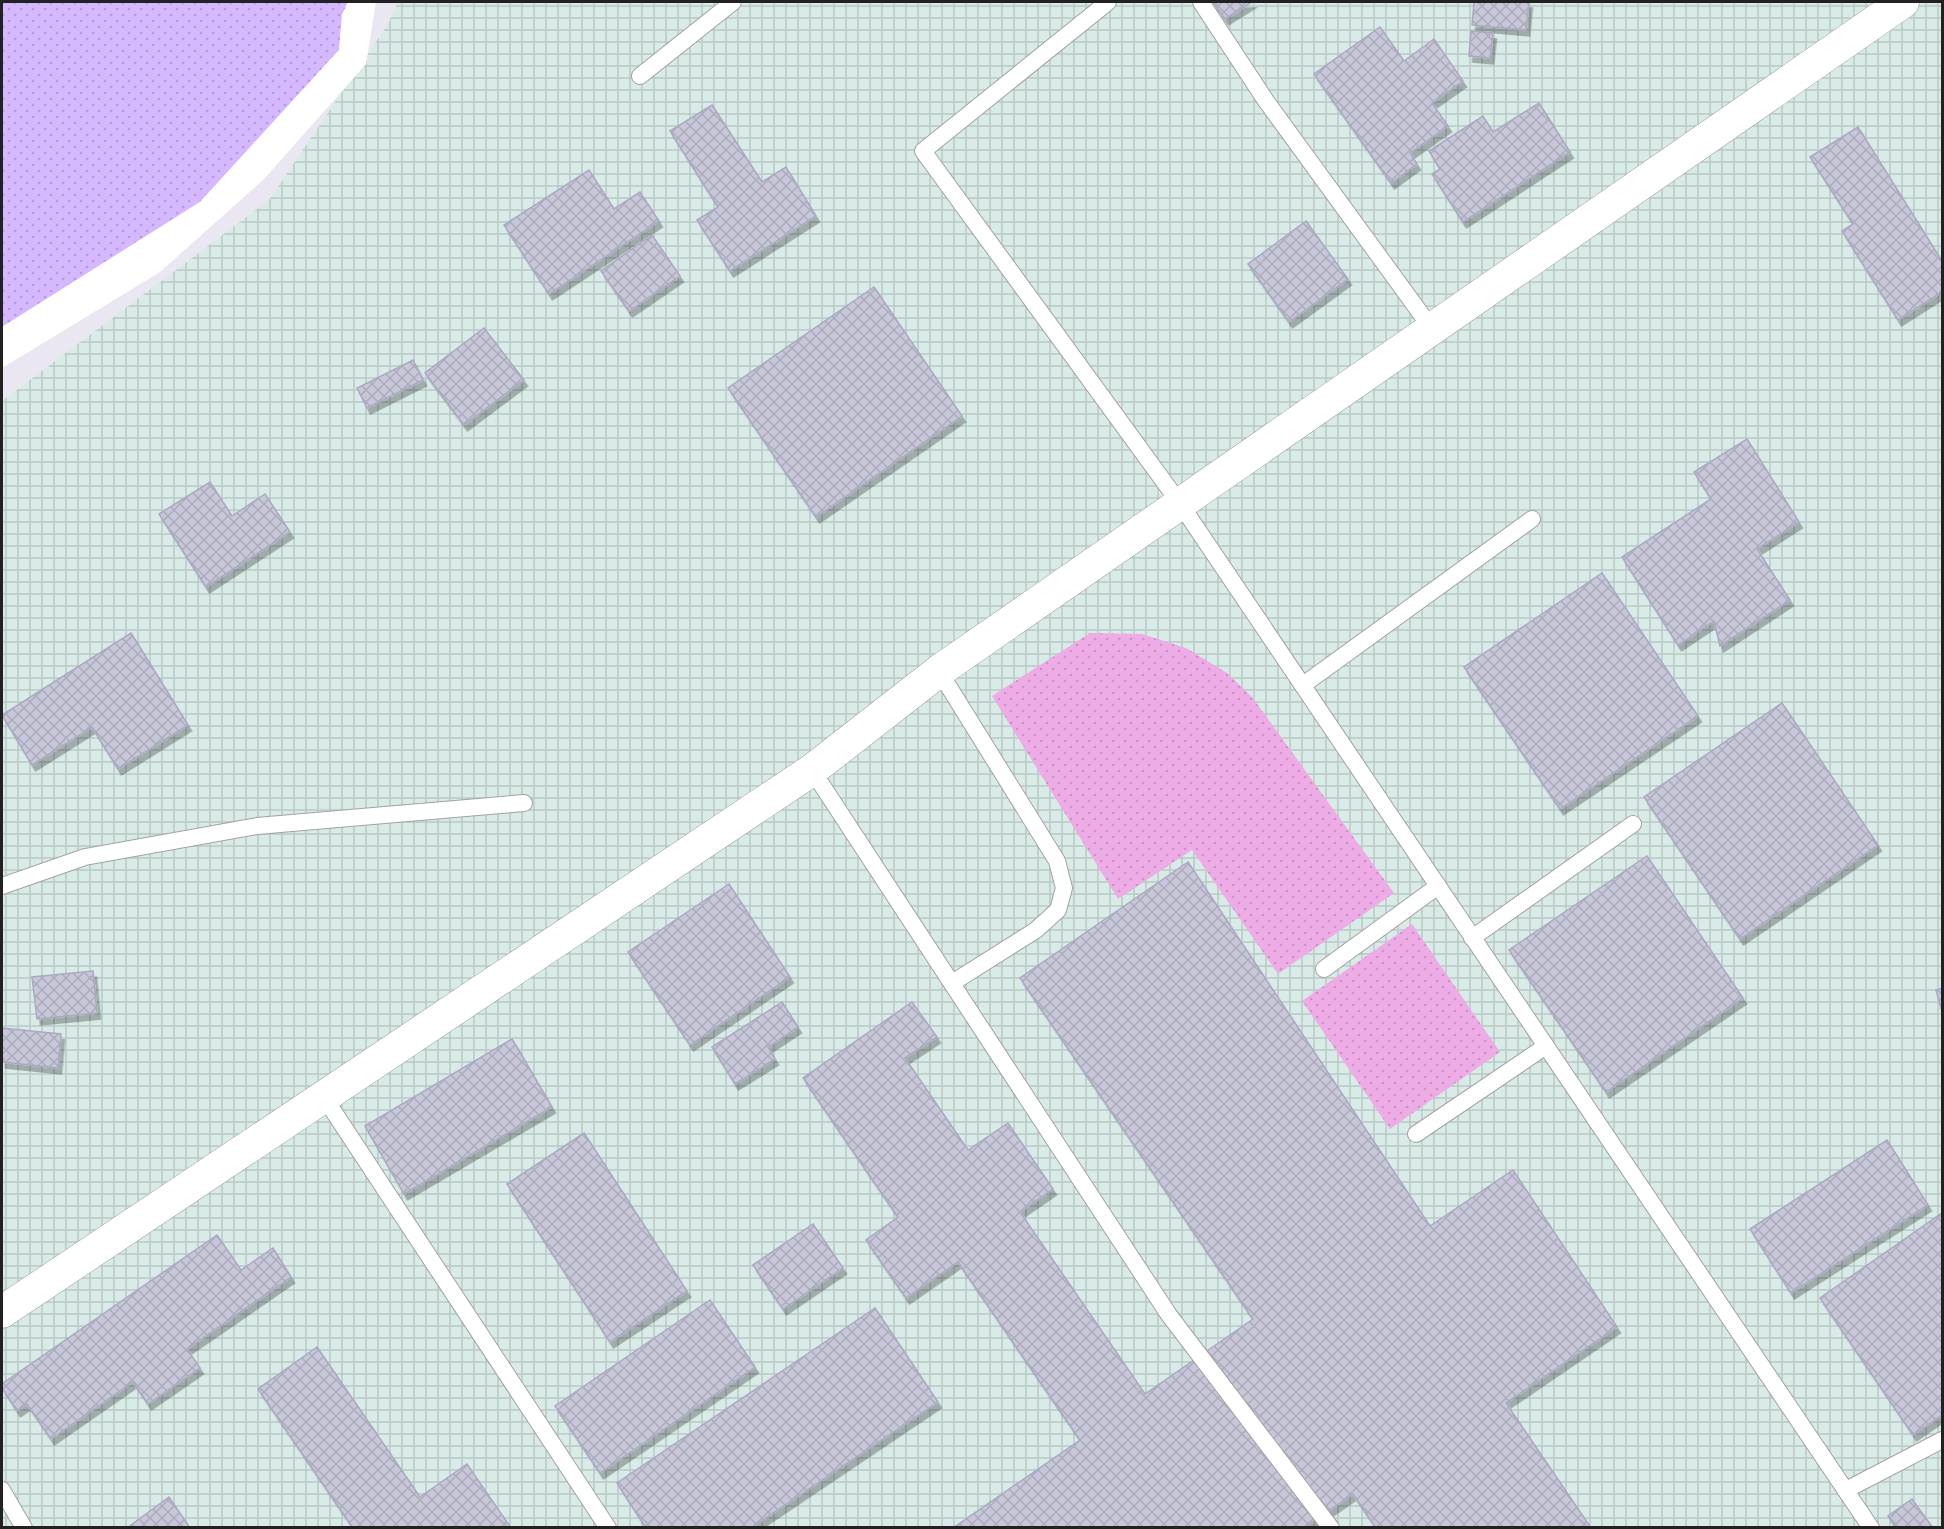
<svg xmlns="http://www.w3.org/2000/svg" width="1944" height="1529" viewBox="0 0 1944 1529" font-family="'Archivo Narrow',sans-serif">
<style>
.industrial{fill:url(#industrial-grid)}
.grass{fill:url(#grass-dots)}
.sand{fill:url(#sand-dots)}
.pier{fill:#fff}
.building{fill:url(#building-cross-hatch);stroke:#aaa9c4;stroke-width:1.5;filter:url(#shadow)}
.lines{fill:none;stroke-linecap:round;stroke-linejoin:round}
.service-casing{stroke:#a2a2a2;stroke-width:18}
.minor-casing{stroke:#a2a2a2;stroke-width:33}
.service{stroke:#fff;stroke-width:16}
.minor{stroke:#fff;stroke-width:32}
</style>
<defs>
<pattern id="industrial-grid" width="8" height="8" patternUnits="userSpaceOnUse" patternTransform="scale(1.5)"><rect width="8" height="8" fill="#d9ebe7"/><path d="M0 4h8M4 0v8" fill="none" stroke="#bac9c6"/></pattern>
<pattern id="grass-dots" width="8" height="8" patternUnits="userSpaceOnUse" patternTransform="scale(1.5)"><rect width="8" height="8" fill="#eeace6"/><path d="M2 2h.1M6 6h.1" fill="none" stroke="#cc94c5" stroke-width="1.8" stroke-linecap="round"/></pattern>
<pattern id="sand-dots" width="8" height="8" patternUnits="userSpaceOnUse" patternTransform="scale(1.5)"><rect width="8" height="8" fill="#d5b8ff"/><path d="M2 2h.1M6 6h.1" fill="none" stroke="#b79eda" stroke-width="1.8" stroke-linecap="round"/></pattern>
<pattern id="building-cross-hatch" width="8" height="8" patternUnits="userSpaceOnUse" patternTransform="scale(1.5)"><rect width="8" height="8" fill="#c8c7d9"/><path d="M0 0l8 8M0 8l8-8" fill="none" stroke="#acabba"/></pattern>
<filter id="shadow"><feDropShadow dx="3.5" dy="6" stdDeviation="0" flood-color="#0004"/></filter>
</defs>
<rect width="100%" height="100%" fill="#eae7f2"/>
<polygon class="industrial" points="398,2 1942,2 1942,1527 2,1528 2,401 269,200 388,24"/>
<g class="grass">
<polygon points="1090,633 1142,634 1186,648 1227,673 1252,697 1394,893 1278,974 1192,850 1118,899 992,696"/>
<polygon points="1412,924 1500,1052 1390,1129 1302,1001"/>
</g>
<polygon class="sand" points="2,2 348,2 342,15 339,50 200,202 2,327"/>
<polygon class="pier" points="348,2 376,2 366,64 264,179 160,272 2,368 2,327 200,202 339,50 342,15"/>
<g class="building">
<polygon points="1213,2 1252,2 1225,19"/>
<polygon points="1474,2 1529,2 1526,30 1472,25"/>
<polygon points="1380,27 1404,61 1434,39 1463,81 1432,103 1448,126 1410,153 1417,164 1391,183 1314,74"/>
<polygon points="1471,31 1493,33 1490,58 1469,56"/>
<polygon points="1539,103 1570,152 1463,222 1432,174 1440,169 1429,151 1483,116 1493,132"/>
<polygon points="712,105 762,182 786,167 816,216 730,271 697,220 718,207 670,131"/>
<polygon points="1858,127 1942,261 1942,292 1898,320 1842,231 1853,224 1810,157"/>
<polygon points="589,170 614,209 640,192 659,221 549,294 504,225"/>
<polygon points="1306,221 1348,279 1289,322 1248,264"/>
<polygon points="652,235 680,276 629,311 601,271"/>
<polygon points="874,287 962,416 816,517 728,388"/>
<polygon points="484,328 524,380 464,425 425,373"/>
<polygon points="413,360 423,380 367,408 357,388"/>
<polygon points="1747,439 1799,522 1757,549 1790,600 1720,646 1714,621 1678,645 1622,557 1711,499 1694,472"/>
<polygon points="210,482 232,516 265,494 290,532 206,587 159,514"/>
<polygon points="1602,573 1698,716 1560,809 1464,667"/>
<polygon points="131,633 188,725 118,769 92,727 32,765 2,715"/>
<polygon points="1782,703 1878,845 1740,939 1644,797"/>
<polygon points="1647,856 1743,998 1606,1092 1509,950"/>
<polygon points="1188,862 1430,1226 1513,1170 1617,1327 1506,1403 1591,1528 1376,1528 1353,1494 1304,1528 953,1528 1080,1440 958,1262 906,1298 866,1240 898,1217 803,1078 912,1002 937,1037 905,1058 968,1150 1008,1123 1053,1189 1020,1212 1145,1394 1253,1319 1020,978"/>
<polygon points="729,884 790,977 690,1045 628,952"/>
<polygon points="93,971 97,1013 37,1019 32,977"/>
<polygon points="1942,988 1942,1012 1936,990"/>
<polygon points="782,1002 798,1027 768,1047 775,1059 735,1084 712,1047"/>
<polygon points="2,1028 61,1034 58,1068 2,1062"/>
<polygon points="512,1039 552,1107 404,1194 365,1126"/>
<polygon points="584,1133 687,1291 610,1342 507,1184"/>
<polygon points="1887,1140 1928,1205 1791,1293 1750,1229"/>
<polygon points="1942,1213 1942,1415 1913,1435 1820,1298"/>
<polygon points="813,1224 843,1268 783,1309 753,1265"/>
<polygon points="217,1235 241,1270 273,1248 291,1277 187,1349 200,1368 148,1404 133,1382 51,1439 27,1404 17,1411 2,1388 2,1384"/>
<polygon points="710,1300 755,1367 600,1473 555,1406"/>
<polygon points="875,1308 938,1402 751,1528 646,1528 617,1483"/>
<polygon points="317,1347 420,1497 467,1464 511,1528 353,1528 258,1389"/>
<polygon points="169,1497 190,1528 127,1528"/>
<polygon points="1912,1499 1933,1528 1896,1528 1888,1516"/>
</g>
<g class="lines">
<g class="service-casing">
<g id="service">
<polyline points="1108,2 923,151 1181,505 1871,1528"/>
<polyline points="1201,2 1266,101 1432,329"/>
<polyline points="640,76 733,2"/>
<polyline points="939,671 1057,861 1064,888 1058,910 1036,930 952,983"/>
<polyline points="1303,685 1532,519"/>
<polyline points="812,770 1169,1315 1331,1528"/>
<polyline points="2,886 85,857 257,826 524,803"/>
<polyline points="1472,938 1633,824"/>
<polyline points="1324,969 1438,886"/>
<polyline points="324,1097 608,1528"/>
<polyline points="1416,1134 1546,1046"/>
<polyline points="2,1490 24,1528"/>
<polyline points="1846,1490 1942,1440"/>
</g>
</g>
<g class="minor-casing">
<polyline id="minor" points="2,1312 812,770 939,671 1903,2"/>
</g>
<use href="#service" class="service"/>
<use href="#minor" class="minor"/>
</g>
<rect width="1944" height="1529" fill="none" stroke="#212121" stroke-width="6"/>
</svg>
